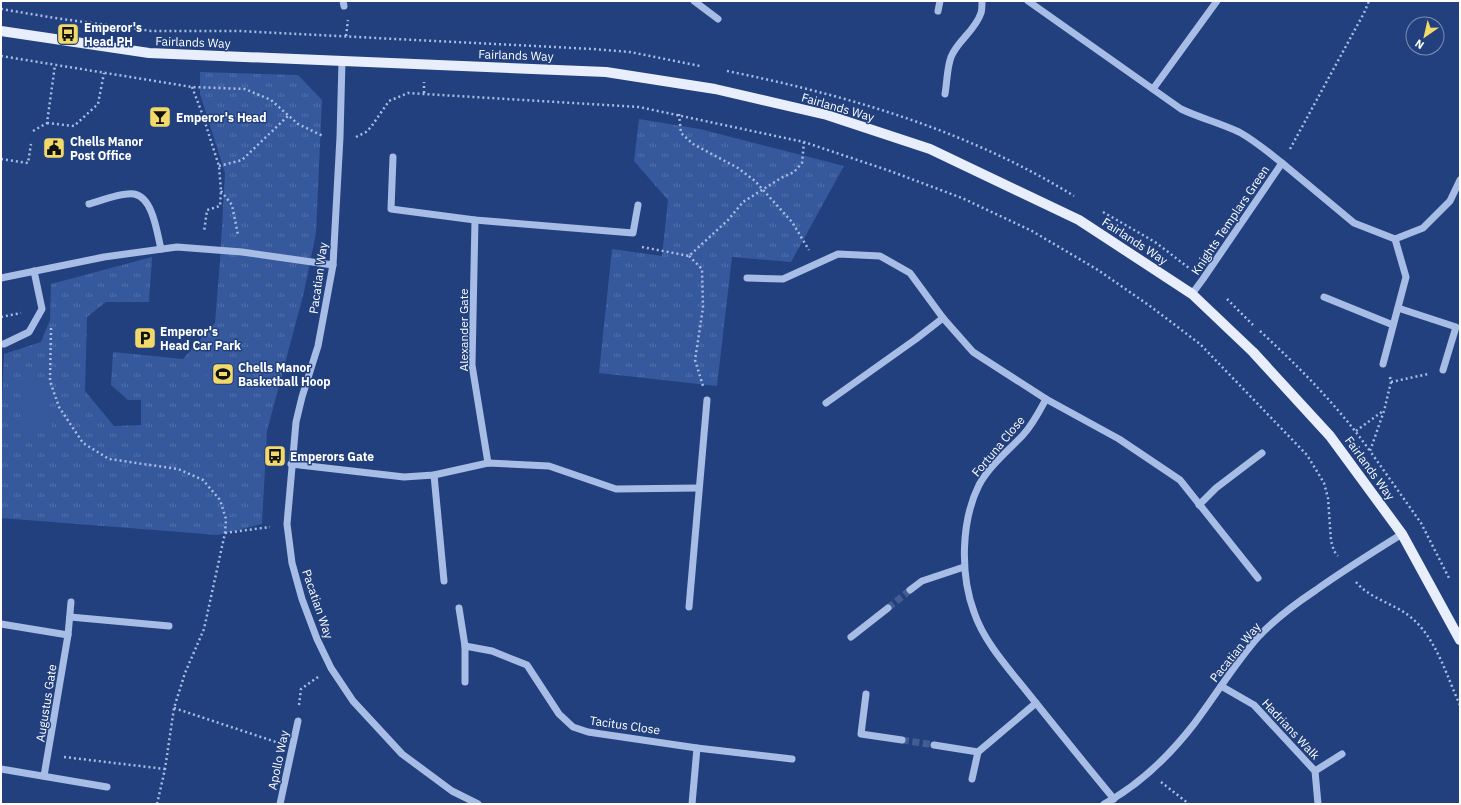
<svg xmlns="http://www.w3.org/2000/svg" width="1461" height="805" viewBox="0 0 1461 805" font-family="'IBM Plex Sans',sans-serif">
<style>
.grass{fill:url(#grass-tufts)}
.park{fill:#36589c}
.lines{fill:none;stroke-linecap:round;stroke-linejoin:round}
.minor-tunnel{stroke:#435d91;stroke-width:7;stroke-dasharray:7 3.5;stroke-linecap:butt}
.path{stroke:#a7bde6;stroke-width:2.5;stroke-dasharray:2 3;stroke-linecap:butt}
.minor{stroke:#a7bde6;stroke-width:7}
.major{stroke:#e9eefd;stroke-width:10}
.labels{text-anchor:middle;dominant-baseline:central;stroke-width:3;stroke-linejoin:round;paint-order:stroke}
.poi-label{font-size:12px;font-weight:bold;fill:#fff;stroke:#22407e;text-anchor:start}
.street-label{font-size:12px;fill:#fff;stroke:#22407e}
</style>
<defs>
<pattern id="grass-tufts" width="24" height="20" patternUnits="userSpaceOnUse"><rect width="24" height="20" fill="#36589c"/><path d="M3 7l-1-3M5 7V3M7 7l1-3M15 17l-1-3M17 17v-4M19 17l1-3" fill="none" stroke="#5471ab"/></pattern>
</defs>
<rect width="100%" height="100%" fill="#22407e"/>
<g class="grass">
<polygon points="200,72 298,75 322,100 316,233 304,292 267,431 262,524 218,535 1,518 1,424 4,354 41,342 50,320 51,284 152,257 149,302 106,302 87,317 85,391 114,426 141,425 141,400 128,400 111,385 113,352 183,359 215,323 220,261 225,173 200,94"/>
<polygon points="639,119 700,129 844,166 791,262 732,257 717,386 599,373 612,249 662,256 668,200 634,161"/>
</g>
<g class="park">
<polygon points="209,356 241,360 236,392 205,388"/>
<polygon points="45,379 52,431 20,427 20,382"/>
</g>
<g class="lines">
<g class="minor-tunnel">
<polyline points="888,608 910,590"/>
<polyline points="902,740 934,745"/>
</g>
<g class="path">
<polyline points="1,9 55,18 151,31 239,31 593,49 630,52 700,66"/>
<polyline points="346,36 348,20"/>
<polyline points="1,56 192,87 245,89 271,100 298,124 323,136"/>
<path d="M727 71C847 95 969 131 1074 196"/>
<polyline points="192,87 202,113 219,166 221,191 220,206 207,210 204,232"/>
<polyline points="424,93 424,82"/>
<polyline points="679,114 681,133 693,144 738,168 755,181 792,222 809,250"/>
<polyline points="47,123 74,126 98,104 104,73"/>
<polyline points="33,131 47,123 55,65"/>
<polyline points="356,137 366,132 371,127 389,101 408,93 639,107 804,142 890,171 962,198 1032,231 1098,270 1150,306 1200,344 1307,455 1324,483 1328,498 1331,541 1334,551 1338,556"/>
<polyline points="1290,149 1364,13 1369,1"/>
<polyline points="1,159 28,163 31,144"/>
<polyline points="219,166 242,160 289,115"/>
<polyline points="221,191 232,205 238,235"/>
<polyline points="1103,212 1155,242 1189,268"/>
<polyline points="642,247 689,256 728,220 743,202 781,178 794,172 802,163 804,142"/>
<polyline points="689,256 702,269 703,308 695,360 703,386"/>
<polyline points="1227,299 1253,325"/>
<polyline points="1,317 21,313"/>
<polyline points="51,328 50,381 59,407 83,443 109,459 178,469 203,480 220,500 226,519 225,533 204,629 185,673 174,708 165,769 157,804"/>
<path d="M1260 331C1301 369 1337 405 1370 451"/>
<polyline points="1390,377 1391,382 1384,411 1370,451 1421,523 1449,578"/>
<polyline points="1391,382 1428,374"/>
<polyline points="1356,431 1383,411"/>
<polyline points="225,533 270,527"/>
<path d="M1356 582C1369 598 1392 603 1408 615 1436 636 1446 675 1460 705"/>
<polyline points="299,705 301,689 318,677"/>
<polyline points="174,708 276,742"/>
<polyline points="64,757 165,769"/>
<polyline points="1161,782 1189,804"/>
</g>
<g class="minor">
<polyline points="343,1 344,6"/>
<polyline points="694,1 718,19"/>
<path d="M1028 1 1181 109C1200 118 1220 123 1239 132 1254 140 1268 152 1282 163L1203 279 1192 294"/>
<polyline points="938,11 940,1"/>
<polyline points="342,61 340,137 333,265 318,346 302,397 296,422 287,524 292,563 302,599 317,639 331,668 353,701 402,754 452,791 478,804"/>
<polyline points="1153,89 1217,1"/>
<path d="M945 94C947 82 947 68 951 57 958 40 975 31 981 13 982 10 982 5 982 1"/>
<polyline points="393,157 391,209 475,220 633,233 638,205"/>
<polyline points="1282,163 1354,223 1395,239 1406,277 1383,364"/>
<path d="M89 204C100 201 122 192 134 194 153 197 157 233 161 249"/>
<polyline points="475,220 472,365 488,463"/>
<polyline points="1395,239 1423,228 1450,201 1460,180"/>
<polyline points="1,278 104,257 177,247 242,252 333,265"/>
<polyline points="747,278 783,279 838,254 880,256 910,273 943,318 973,352 1046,399 1119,439 1180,480 1258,578"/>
<polyline points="1324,297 1393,325"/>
<polyline points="1398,308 1456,327 1443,370"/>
<polyline points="1,344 4,344 29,332 42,309 34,271"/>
<path d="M1046 399C1039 412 1033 424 1023 435 1008 451 990 465 979 485 961 521 960 574 974 612 984 642 1008 668 1028 693 1056 728 1085 764 1114 799"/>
<polyline points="826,403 916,339 943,318"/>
<polyline points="291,464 404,477 434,475 488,463 549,466 616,489 698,488"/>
<polyline points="434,475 444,581"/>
<polyline points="1199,505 1216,488 1262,453"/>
<polyline points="910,590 922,581 964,567"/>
<polyline points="689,607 707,400"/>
<polyline points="459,608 465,646 465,682"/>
<polyline points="70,617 169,626"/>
<polyline points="1,624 68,635"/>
<polyline points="851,637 888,608"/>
<polyline points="465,646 492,651 527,665 559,714 573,727 588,732 697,748 792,759"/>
<polyline points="1221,686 1254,705 1315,771 1318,804"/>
<polyline points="866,694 861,734 902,740"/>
<polyline points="934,745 978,752"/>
<polyline points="1,769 107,787"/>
<polyline points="1315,771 1342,754"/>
<polyline points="44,776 68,635 71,602"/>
<polyline points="972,779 978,752 1036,703"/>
<polyline points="280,804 298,721"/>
<polyline points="692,804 697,748"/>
<path d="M1104 804C1139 785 1170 755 1194 724 1216 695 1235 663 1259 636 1276 618 1295 604 1316 590 1344 570 1373 552 1402 534"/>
</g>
<polyline class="major" points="1,31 149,53 606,72 715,89 827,115 930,149 1079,220 1192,294 1253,352 1330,436 1402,534 1460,640"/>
</g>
<defs>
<g id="bus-square" transform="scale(1.15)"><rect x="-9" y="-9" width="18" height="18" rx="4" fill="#f2da6a" stroke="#22407e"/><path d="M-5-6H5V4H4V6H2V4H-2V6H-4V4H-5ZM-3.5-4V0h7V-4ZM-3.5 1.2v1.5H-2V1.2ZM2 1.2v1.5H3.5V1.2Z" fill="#111"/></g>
<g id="bar-square" transform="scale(1.15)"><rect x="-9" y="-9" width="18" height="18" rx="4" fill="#f2da6a" stroke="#22407e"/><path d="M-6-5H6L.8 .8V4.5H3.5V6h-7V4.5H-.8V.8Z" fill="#111"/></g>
<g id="civic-square" transform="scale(1.15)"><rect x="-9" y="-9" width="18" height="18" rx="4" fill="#f2da6a" stroke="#22407e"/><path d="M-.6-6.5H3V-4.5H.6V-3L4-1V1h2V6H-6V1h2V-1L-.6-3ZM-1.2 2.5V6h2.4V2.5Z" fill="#111"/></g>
<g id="parking-square" transform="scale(1.15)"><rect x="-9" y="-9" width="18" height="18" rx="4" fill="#f2da6a" stroke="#22407e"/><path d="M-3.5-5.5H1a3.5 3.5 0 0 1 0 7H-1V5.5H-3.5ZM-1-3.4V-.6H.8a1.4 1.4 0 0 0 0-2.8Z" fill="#111"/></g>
<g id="stadium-square" transform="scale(1.15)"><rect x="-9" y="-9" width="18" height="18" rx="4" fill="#f2da6a" stroke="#22407e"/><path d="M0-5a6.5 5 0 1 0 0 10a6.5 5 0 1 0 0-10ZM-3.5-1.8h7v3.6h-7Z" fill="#111"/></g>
</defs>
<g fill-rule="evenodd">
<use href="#bus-square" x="68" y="34"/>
<use href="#bar-square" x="160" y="117"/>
<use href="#civic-square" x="54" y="148"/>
<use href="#parking-square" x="145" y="338"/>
<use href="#stadium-square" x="223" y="374"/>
<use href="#bus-square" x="275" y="456"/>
</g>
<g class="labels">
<g class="poi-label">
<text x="84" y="27">Emperor's<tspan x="84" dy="14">Head PH</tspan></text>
<text x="176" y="117">Emperor's Head</text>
<text x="70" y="141">Chells Manor<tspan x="70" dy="14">Post Office</tspan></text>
<text x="160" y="331">Emperor's<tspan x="160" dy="14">Head Car Park</tspan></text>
<text x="238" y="367">Chells Manor<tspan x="238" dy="14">Basketball Hoop</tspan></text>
<text x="290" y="456">Emperors Gate</text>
</g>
<g class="street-label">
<text transform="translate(193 42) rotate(2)">Fairlands Way</text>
<text transform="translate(516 55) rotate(2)">Fairlands Way</text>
<text transform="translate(838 107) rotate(16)">Fairlands Way</text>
<text transform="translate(1230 220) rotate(-56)">Knights Templars Green</text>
<text transform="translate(1135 241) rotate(33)">Fairlands Way</text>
<text transform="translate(318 278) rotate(-82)">Pacatian Way</text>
<text transform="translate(463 330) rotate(-90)">Alexander Gate</text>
<text transform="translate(998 446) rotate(-50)">Fortuna Close</text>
<text transform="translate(1370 468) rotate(54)">Fairlands Way</text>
<text transform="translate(318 604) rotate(71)">Pacatian Way</text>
<text transform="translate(1235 652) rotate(-51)">Pacatian Way</text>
<text transform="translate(46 703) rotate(-81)">Augustus Gate</text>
<text transform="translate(625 725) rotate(8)">Tacitus Close</text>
<text transform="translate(1291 729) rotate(47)">Hadrians Walk</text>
<text transform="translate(278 760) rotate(-78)">Apollo Way</text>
</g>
</g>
<rect width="1461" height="805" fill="none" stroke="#ffffff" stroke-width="4"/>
<g transform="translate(1425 36) rotate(214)"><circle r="19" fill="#22407e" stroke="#7a8cb2"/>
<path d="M0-3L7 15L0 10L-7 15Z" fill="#f2da6a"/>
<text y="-6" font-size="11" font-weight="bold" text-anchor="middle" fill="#ffffff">N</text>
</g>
</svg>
